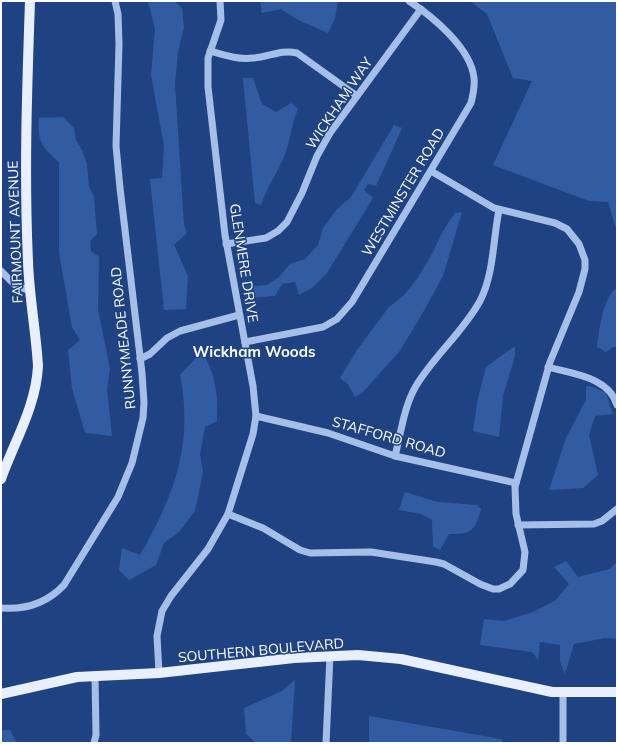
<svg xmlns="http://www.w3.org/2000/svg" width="618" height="744" viewBox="0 0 618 744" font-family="Mulish,sans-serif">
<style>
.green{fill:#325ca1}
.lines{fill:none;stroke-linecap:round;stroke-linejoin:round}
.minor{stroke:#a5bfe9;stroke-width:7}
.major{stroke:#e8effe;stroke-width:10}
.labels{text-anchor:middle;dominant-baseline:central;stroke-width:3;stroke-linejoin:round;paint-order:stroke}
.street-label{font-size:14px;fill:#fff;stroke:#1f4382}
.neighbourhood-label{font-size:15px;font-weight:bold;fill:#fff;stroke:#1f4382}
</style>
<rect width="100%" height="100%" fill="#1f4382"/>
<g class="green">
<polygon points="148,1 174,1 182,8 184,27 178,52 175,84 184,225 187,233 174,245 188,276 186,309 164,310 150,179 162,178 164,146 151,75 155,29"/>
<polygon points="260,1 338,1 335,18 328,33 298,20 281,9 262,13"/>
<polygon points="470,1 617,1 617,232 608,202 589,201 493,165 532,81 513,78 487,14"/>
<path d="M243 78H253L262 104 276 112 291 103 298 109C291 125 290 142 284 157 277 173 267 187 261 205L255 203Z"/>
<path d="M63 117 74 128 76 140 82 150 87 164 89 186 94 197 97 234 90 241 91 251 99 257 98 310 110 368 107 390 112 436 85 433 72 388 68 350 80 340 72 327 59 253V162C42 147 37 142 39 118Z"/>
<polygon points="394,125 402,128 376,186 368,184 364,190 373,198 327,273 312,288 299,295 295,282 282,284 275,296 246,298 243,287 267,285 279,277 290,264 305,259 318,245 323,228 337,209 351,197"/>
<polygon points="462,212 443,276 421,316 399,352 362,393 355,397 347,383 340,378 357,350 388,308 404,295 417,279 432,254 443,231 455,213"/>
<path d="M617 288V347H613L606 352 597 347C599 331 603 296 617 288Z"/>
<polygon points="515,346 515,356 503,396 499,437 473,431 478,398 486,367"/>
<path d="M202 351C216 376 218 393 217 421L205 427 200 454 203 472 195 511 179 532 164 543 156 565 129 580 119 570 122 548 140 555C174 496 194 443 180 375Z"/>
<polygon points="586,386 593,387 606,393 613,414 595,416 589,435 598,475 583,488 549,490 566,438 586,400"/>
<path d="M405 492 438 502 477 505 481 509C475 530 472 535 449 534L440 550 433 546 432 520 421 514 399 510Z"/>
<polygon points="566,561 578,577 609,569 617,562 617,639 605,638 574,644 565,674 560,661 560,645 540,642 538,660 532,652 480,645 484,619 504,621 533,612 556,600 569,584 554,567"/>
<polygon points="295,680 291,743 256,743 246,734 244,708 282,691"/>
<polygon points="369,716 501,739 503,743 369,743"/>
<polygon points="1,730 10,730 17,743 1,743"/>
</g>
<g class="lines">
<g class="minor">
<path d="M210 51C224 55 238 60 253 58 269 57 281 49 297 53L357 96"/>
<polyline points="226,244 266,238 278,231 287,222 302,193 317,156 330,133 421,9"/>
<polyline points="1,271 15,285 30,291"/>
<path d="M245 342 323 327 337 319 352 302 471 103C473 95 475 86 474 78 471 48 432 16 409 1"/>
<polyline points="140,359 150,354 167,338 180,331 239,315"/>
<path d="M548 367C573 374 609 377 617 405"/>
<polyline points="256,416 328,433 395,456 516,483"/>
<path d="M395 456C401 433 404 406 416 386 434 356 463 332 480 301 494 274 493 239 499 210"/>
<polyline points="228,514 263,528 300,550 310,553 371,552 436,562 444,564 480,584 493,589 499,589 510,584 523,570 525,552 516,514 515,487 550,362 579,292 585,269 585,260 579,244 567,229 555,223 494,208 431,171"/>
<polyline points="518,525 594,524 602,521 617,509"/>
<path d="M1 608C25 610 47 603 64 585L118 497 132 463 143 418 144 403 142 373 120 188 116 146 119 44 118 14 115 1"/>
<polyline points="159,673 157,636 162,611 171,596 208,549 228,514 253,434 256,416 253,386 225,235 208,87 208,58 221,20 220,1"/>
<polyline points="94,743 96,735 95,675"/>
<polyline points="326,743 330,656"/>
<polyline points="563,743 563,693"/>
</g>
<g class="major">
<path d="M1 479C14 442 36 407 38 366 36 331 29 296 28 261 24 174 27 88 30 1"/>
<polyline points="1,694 77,677 159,673 294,658 358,655 401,659 552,692 617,692"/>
</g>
</g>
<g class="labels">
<g class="street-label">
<text transform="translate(339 103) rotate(-56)">WICKHAM WAY</text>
<text transform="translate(403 192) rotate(-59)">WESTMINSTER ROAD</text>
<text transform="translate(15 232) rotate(-92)">FAIRMOUNT AVENUE</text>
<text transform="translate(244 263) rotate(81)">GLENMERE DRIVE</text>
<text transform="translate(123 338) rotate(-96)">RUNNYMEADE ROAD</text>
<text transform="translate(389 437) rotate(16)">STAFFORD ROAD</text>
<text transform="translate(261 650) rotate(-5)">SOUTHERN BOULEVARD</text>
</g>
<g class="neighbourhood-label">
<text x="254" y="351">Wickham Woods</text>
</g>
</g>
<rect width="618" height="744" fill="none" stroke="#ffffff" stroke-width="4"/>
</svg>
